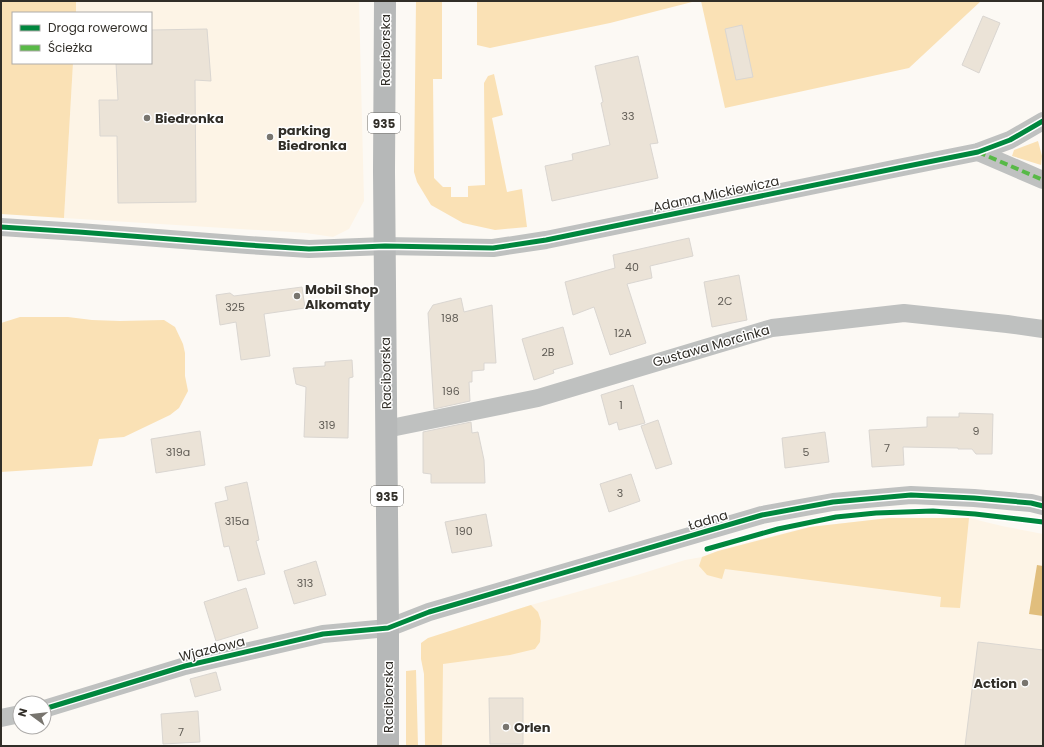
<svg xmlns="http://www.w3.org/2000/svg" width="1044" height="747" viewBox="0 0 1044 747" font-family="Poppins,sans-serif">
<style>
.built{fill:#fdf4e6}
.green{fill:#fae1b5}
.water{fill:#e1be7d}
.building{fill:#ebe3d7;stroke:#dad6d1}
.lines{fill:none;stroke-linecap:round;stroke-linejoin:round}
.street{stroke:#bfc1c0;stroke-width:18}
.primary{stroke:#b6b8b8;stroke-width:22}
.quiet{stroke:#58b947;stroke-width:4;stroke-dasharray:8 4;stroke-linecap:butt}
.cycleway-casing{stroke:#fff;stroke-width:8}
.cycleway{stroke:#00873e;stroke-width:5}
.poi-dot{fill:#78756f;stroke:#fff;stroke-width:1.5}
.labels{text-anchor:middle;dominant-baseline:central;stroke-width:3;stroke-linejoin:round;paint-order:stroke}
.number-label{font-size:11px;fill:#605c55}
.shield{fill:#fff;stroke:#6f6d68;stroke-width:1}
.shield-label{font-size:12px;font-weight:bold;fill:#312e28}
.street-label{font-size:13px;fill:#312e28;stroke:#fff}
.poi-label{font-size:13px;font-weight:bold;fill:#312e28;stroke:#fff;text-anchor:start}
</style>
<rect width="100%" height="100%" fill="#fcf9f4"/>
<g class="built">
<polygon points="76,1 359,1 364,201 349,229 333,237 306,233 64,218 73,63 151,63 151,13 76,13"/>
<polygon points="889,518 969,518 1002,526 1043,534 1043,746 429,746 430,657 456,629 531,605 637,575 685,560 702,557 718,551 777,535 810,527"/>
</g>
<g class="green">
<polygon points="1,1 76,1 76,13 13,13 13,63 73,63 64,218 1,214"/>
<polygon points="416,1 442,1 442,79 433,79 434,178 443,187 451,187 451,197 468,197 468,186 485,185 484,83 488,76 494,74 503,115 492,118 507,192 522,189 527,227 495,230 463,223 431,205 417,182 414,172"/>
<polygon points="477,1 696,1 610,23 490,48 477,45"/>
<polygon points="701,1 981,1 909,68 725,108"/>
<polygon points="1038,141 1042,156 1041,165 1012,156 1014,150"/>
<polygon points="20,317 68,317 92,320 120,321 164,320 175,327 183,344 185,353 185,376 188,391 179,408 170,415 124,437 99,439 92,466 1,472 1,323"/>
<polygon points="889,518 969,518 960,608 940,607 941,597 725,569 722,579 707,575 699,566 702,557 718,551 810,527"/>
<polygon points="531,605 538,612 541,621 540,642 535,649 510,655 443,664 442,746 425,746 424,674 421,659 421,643 428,638"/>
<polygon points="416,670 418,746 406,746 406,671"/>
</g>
<polygon class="water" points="1037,565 1043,566 1043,616 1029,614"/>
<g class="building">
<polygon points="983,16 1000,23 979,73 962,65"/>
<polygon points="742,25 753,77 736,80 725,29"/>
<polygon points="207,29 211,81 195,80 196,202 118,203 117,136 100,136 99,100 118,100 116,63 151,63 151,30"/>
<polygon points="638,56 658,143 650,144 658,178 552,201 545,166 573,160 572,154 610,145 601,103 603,102 595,66"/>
<polygon points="689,238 693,256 650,266 652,278 627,284 646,343 610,355 594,307 573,315 565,282 615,268 613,255"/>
<polygon points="739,275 747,320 712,327 704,282"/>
<polygon points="302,287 305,308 264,314 270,356 241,360 236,322 220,325 216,295 230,293 234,296"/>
<polygon points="461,298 464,312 492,305 496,363 484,363 484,370 472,371 472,382 469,382 470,401 434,409 428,313 433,305"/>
<polygon points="563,327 573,364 553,370 554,373 534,380 522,339"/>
<polygon points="352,360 353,377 349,378 348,438 304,437 306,387 296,384 293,368 325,366 325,362"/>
<polygon points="633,385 645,423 619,430 617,422 609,425 601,395"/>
<polygon points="959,413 993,414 992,454 976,454 972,449 958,449 958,448 903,447 904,465 872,467 869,430 927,427 927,417 959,417"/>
<polygon points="658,420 672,464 656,469 641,426"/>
<polygon points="471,422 472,433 478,432 484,460 485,483 431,483 431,474 423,473 423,432"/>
<polygon points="200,431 205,465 156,473 151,439"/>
<polygon points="825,432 829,462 785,468 782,438"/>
<polygon points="631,474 640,501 609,512 600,484"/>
<polygon points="247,482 259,540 256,541 265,574 238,581 229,546 224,547 215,503 228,500 225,487"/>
<polygon points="486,514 492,546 452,553 445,522"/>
<polygon points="316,561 326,595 294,604 284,571"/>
<polygon points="246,588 258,628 216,641 204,602"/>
<polygon points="978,642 1043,650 1043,746 965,746"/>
<polygon points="216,672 221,690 195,697 190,679"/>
<polygon points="489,698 523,698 523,744 490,744"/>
<polygon points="198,711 200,742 163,744 161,714"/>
</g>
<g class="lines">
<g class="street">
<polyline points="978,152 1043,180"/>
<polyline points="1,227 79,232 248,245 309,249 385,246 493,248 546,240 898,168 978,152 1010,140 1043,121"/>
<polyline points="386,429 538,398 772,328 904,313 1007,324 1043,329"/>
<polyline points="44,709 185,666 323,634 388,628 429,612 762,515 833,502 911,495 974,498 1031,503 1043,506"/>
<polyline points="1,718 20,714"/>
</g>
<polyline class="primary" points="385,1 384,171 388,628 388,746"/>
<polyline class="quiet" points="978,152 1043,180"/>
<g class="cycleway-casing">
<g id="cycleway">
<polyline points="1,227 79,232 248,245 309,249 385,246 493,248 546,240 898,168 978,152 1010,140 1043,121"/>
<polyline points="707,549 778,529 836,517 876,513 933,511 975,514 1043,522"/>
<polyline points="44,709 185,666 323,634 388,628 429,612 762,515 833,502 911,495 974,498 1031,503 1043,506"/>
</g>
</g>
<use href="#cycleway" class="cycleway"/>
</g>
<g class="poi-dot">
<circle cx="147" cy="118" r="4"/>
<circle cx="270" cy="137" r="4"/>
<circle cx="297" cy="296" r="4"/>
<circle cx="1025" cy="683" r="4"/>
<circle cx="506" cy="727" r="4"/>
</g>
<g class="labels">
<g class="number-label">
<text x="628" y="116">33</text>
<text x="632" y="267">40</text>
<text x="725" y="301">2C</text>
<text x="235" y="307">325</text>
<text x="450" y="318">198</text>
<text x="623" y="333">12A</text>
<text x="548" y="352">2B</text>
<text x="451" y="391">196</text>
<text x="621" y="405">1</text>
<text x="327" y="425">319</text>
<text x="976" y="431">9</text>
<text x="887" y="448">7</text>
<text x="178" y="452">319a</text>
<text x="806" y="452">5</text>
<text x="620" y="493">3</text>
<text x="237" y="521">315a</text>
<text x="464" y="531">190</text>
<text x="305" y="583">313</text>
<text x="181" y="732">7</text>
</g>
<g class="shield">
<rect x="368" y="113" width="32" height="20" rx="3"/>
<rect x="371" y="486" width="32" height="20" rx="3"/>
</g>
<g class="shield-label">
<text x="384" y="123">935</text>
<text x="387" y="496">935</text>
</g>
<g class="street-label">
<text transform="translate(385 50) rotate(-90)">Raciborska</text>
<text transform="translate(716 194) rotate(-12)">Adama Mickiewicza</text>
<text transform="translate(711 346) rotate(-16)">Gustawa Morcinka</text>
<text transform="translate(386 373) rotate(-91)">Raciborska</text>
<text transform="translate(708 520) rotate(-16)">Ładna</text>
<text transform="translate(212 649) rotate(-14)">Wjazdowa</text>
<text transform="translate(388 697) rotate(-90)">Raciborska</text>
</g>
<g class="poi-label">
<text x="155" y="118">Biedronka</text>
<text x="278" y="130">parking<tspan x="278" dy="15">Biedronka</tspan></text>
<text x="305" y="289">Mobil Shop<tspan x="305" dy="15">Alkomaty</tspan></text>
<text x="1017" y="683" text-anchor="end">Action</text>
<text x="514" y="727">Orlen</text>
</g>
</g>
<rect width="1044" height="747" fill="none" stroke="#312e28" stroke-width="4"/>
<rect x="12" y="12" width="140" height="52" fill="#ffffff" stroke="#adaba9"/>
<rect x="20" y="25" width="20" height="6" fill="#00873e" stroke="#adaba9"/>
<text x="48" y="32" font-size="12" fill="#312e28">Droga rowerowa</text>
<rect x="20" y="45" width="20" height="6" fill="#58b947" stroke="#adaba9"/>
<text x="48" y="52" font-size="12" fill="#312e28">Ścieżka</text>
<g transform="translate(32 715) rotate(285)"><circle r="19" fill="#ffffff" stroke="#adaba9"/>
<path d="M0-3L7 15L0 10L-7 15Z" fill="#78756f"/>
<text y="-6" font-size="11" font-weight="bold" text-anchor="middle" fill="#312e28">N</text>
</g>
</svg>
